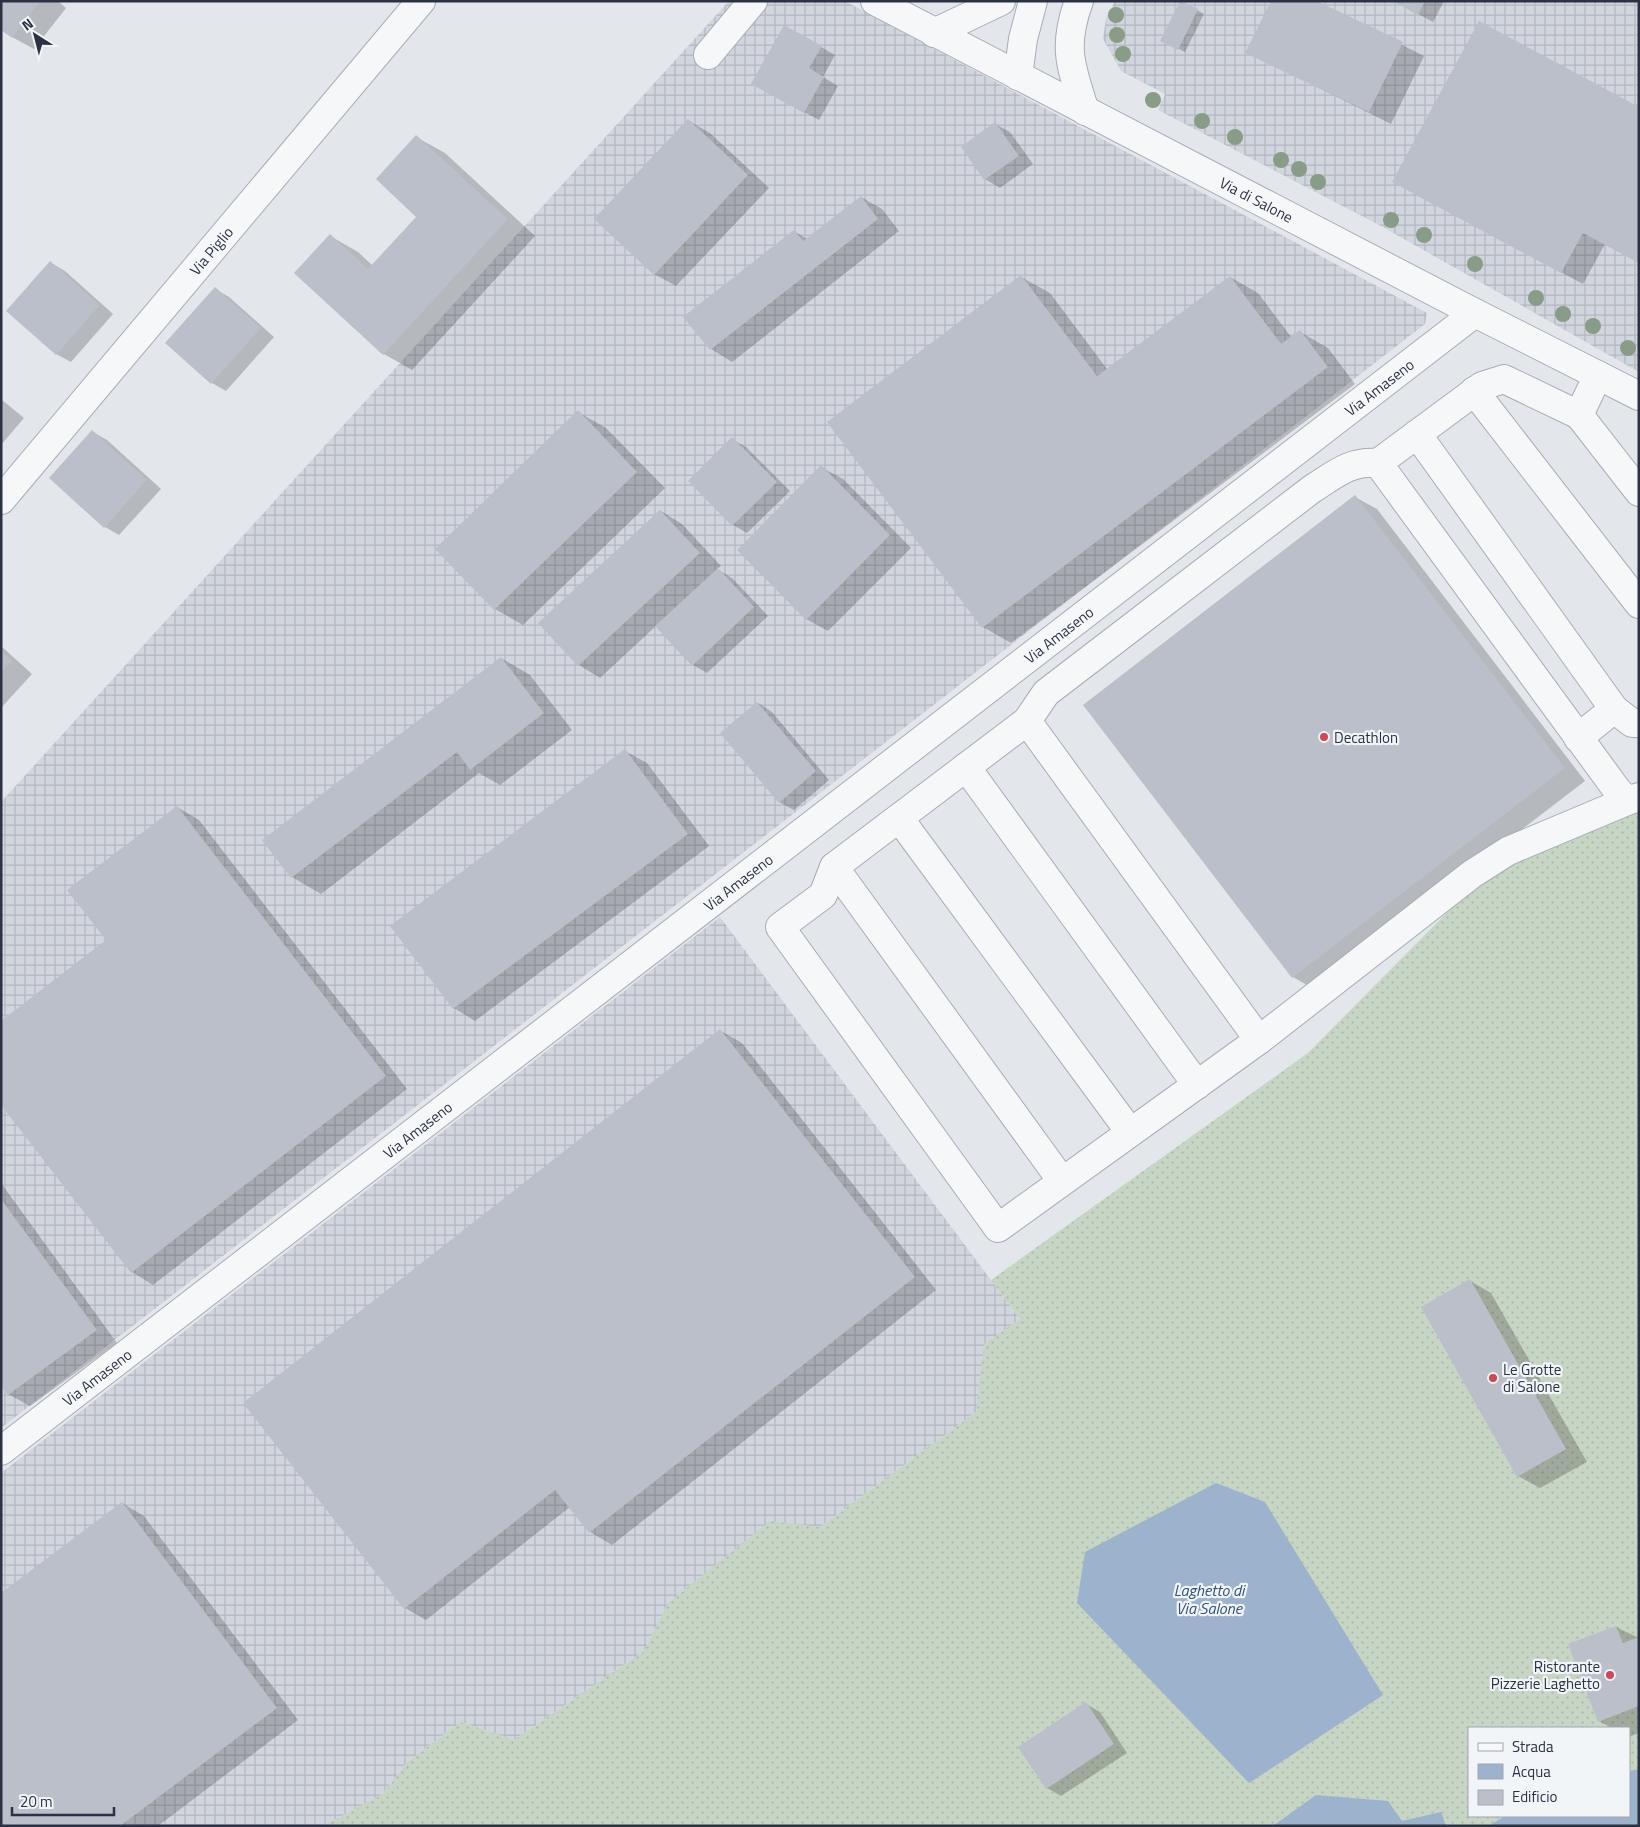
<svg xmlns="http://www.w3.org/2000/svg" width="1640" height="1827" viewBox="0 0 1640 1827" font-family="'Titillium Web',sans-serif">
<style>
.industrial{fill:url(#industrial-grid)}
.grass{fill:url(#grass-dots);fill-rule:evenodd}
.water{fill:#9db2cc}
.shadow{fill:#0003}
.building{fill:#babfc9}
.lines{fill:none;stroke-linecap:round;stroke-linejoin:round}
.minor-casing{stroke:#a8acb6;stroke-width:30}
.minor{stroke:#f6f7f9;stroke-width:28}
.tree{fill:#889c88}
.poi-dot{fill:#d24656;stroke:#f2f5f8;stroke-width:2}
.labels{text-anchor:middle;dominant-baseline:central;stroke-width:4.5;stroke-linejoin:round;paint-order:stroke}
.street-label{font-size:15px;fill:#2a3244;stroke:#f2f5f8}
.poi-label{font-size:15px;fill:#2a3244;stroke:#f2f5f8;text-anchor:start}
.water-label{font-size:16px;font-style:italic;fill:#335079;stroke:#f2f5f8}
</style>
<defs>
<pattern id="industrial-grid" width="8" height="8" patternUnits="userSpaceOnUse" patternTransform="scale(1.25)"><rect width="8" height="8" fill="#d1d5dd"/><path d="M0 4h8M4 0v8" fill="none" stroke="#b4b7bf"/></pattern>
<pattern id="grass-dots" width="8" height="8" patternUnits="userSpaceOnUse" patternTransform="scale(1.25)"><rect width="8" height="8" fill="#c7d5c4"/><path d="M2 2h.1M6 6h.1" fill="none" stroke="#abb7aa" stroke-width="1.8" stroke-linecap="round"/></pattern>
</defs>
<rect width="100%" height="100%" fill="#e3e6eb"/>
<g class="industrial">
<polygon points="729,1 845,1 1427,313 1425,324 1,1428 1,802"/>
<polygon points="1115,1 1639,1 1639,372 1381,226 1158,110 1165,94 1121,71 1103,39 1106,18"/>
<polygon points="720,917 1020,1319 985,1344 976,1412 820,1527 770,1522 668,1603 644,1651 514,1740 461,1722 407,1762 383,1794 323,1826 1,1826 1,1473"/>
</g>
<path class="grass" d="M1639 796V1826H323L383 1794 407 1762 461 1722 514 1740 644 1651 668 1603 770 1521 820 1527 976 1412 984 1344 1020 1319 991 1280 1308 1053 1508 851ZM1469 1728H1629V1816H1469Z"/>
<g class="water">
<polygon points="1216,1483 1265,1502 1383,1695 1249,1783 1077,1603 1085,1552"/>
<polygon points="1639,1769 1639,1826 1489,1826 1505,1816 1629,1816 1629,1771"/>
<polygon points="1316,1795 1388,1801 1402,1821 1441,1812 1446,1826 1273,1826"/>
</g>
<g class="shadow">
<polygon points="1,1 58,1 66,8 34,49 12,37"/>
<polygon points="1315,1 1424,56 1391,124 1247,52"/>
<polygon points="1394,1 1444,1 1433,22"/>
<polygon points="1197,10 1204,14 1185,52 1167,43"/>
<polygon points="785,26 835,55 823,77 838,86 819,120 753,84"/>
<polygon points="1639,108 1605,244 1583,284 1415,194"/>
<polygon points="689,121 710,133 769,188 676,286 654,274"/>
<polygon points="995,124 1010,132 1033,164 1000,188 985,179 963,147"/>
<polygon points="416,137 445,153 535,236 412,370 384,354 295,273 330,236 358,252 373,266 418,217"/>
<polygon points="861,197 882,209 899,231 732,362 711,349 794,231 807,239"/>
<polygon points="51,263 65,271 113,314 71,362 56,354"/>
<polygon points="1021,277 1050,293 1107,369 1230,277 1258,293 1292,338 1300,332 1328,348 1355,384 1011,643 983,627"/>
<polygon points="215,289 229,297 274,337 226,391 212,383 167,343"/>
<polygon points="1,399 24,418 1,445"/>
<polygon points="578,412 606,428 665,488 523,625 495,609"/>
<polygon points="93,432 107,440 161,489 119,535 105,527"/>
<polygon points="732,439 746,447 790,491 747,533 733,525"/>
<polygon points="821,467 843,479 911,548 828,631 806,619"/>
<polygon points="1355,497 1377,509 1585,781 1314,989 1293,977"/>
<polygon points="661,511 682,524 721,566 717,569 732,578 768,616 707,673 693,665 656,626 600,678 579,665"/>
<polygon points="1,646 32,674 1,708"/>
<polygon points="501,658 530,675 572,730 500,785 479,773 321,894 292,877 264,840"/>
<polygon points="758,703 772,712 829,780 794,810 779,802"/>
<polygon points="625,751 647,763 709,846 475,1021 454,1008"/>
<polygon points="177,807 199,820 407,1089 153,1285 132,1272 1,1103 108,940"/>
<polygon points="721,1031 742,1043 936,1290 612,1545 590,1532 570,1507 426,1620 405,1608"/>
<polygon points="1,1183 117,1343 30,1406 8,1394 1,1384"/>
<polygon points="1470,1281 1491,1293 1587,1462 1540,1488 1518,1476"/>
<polygon points="122,1503 144,1516 298,1720 158,1826 1,1826"/>
<polygon points="1616,1627 1639,1638 1639,1733 1629,1737 1629,1728 1612,1728 1599,1721"/>
<polygon points="1086,1704 1100,1712 1127,1753 1061,1796 1047,1788"/>
</g>
<g class="building">
<polygon points="1,1 40,1 12,38 1,30"/>
<polygon points="1180,1 1198,9 1178,50 1160,41"/>
<polygon points="1271,1 1317,1 1403,42 1369,112 1245,53"/>
<polygon points="1393,1 1425,1 1418,15"/>
<polygon points="1479,21 1639,107 1639,263 1583,233 1561,273 1392,182"/>
<polygon points="784,25 822,46 809,68 824,77 804,113 751,84"/>
<polygon points="688,119 748,175 654,275 594,219"/>
<polygon points="995,122 1019,156 984,180 961,147"/>
<polygon points="416,135 508,219 383,355 294,273 330,234 368,269 416,217 376,179"/>
<polygon points="861,196 878,219 710,350 683,317 794,230 803,241"/>
<polygon points="50,261 100,305 56,355 6,311"/>
<polygon points="1021,275 1097,376 1230,276 1281,344 1300,330 1328,367 982,628 827,422"/>
<polygon points="215,287 261,328 211,384 165,343"/>
<polygon points="578,410 637,472 494,610 435,549"/>
<polygon points="92,430 147,480 104,528 49,478"/>
<polygon points="732,437 777,482 732,526 688,481"/>
<polygon points="821,465 890,535 806,620 737,550"/>
<polygon points="1355,495 1565,768 1292,978 1083,705"/>
<polygon points="660,510 700,553 578,666 538,623"/>
<polygon points="718,568 754,607 692,666 655,626"/>
<polygon points="1,651 12,661 1,672"/>
<polygon points="501,657 544,713 470,770 457,752 291,878 262,840"/>
<polygon points="757,702 816,771 779,803 720,733"/>
<polygon points="625,749 688,834 453,1009 390,926"/>
<polygon points="177,806 386,1076 131,1273 1,1105 1,1021 106,940 67,890"/>
<polygon points="720,1029 915,1277 589,1533 555,1490 404,1609 243,1403"/>
<polygon points="1,1199 97,1330 8,1395 1,1386"/>
<polygon points="1470,1279 1566,1449 1517,1477 1421,1307"/>
<polygon points="122,1502 277,1708 120,1826 1,1826 1,1593"/>
<polygon points="1616,1626 1623,1643 1639,1637 1639,1706 1598,1722 1568,1644"/>
<polygon points="1086,1702 1114,1744 1046,1789 1018,1747"/>
</g>
<g class="lines">
<g class="minor-casing">
<g id="minor">
<path id="s1" d="M875 1 1475 313 1639 396"/>
<path d="M1079 1C1062 47 1071 67 1085 111"/>
<polyline points="934,33 1001,1"/>
<polyline points="708,55 753,1"/>
<polyline points="1018,76 1023,39 1033,1"/>
<polyline points="1598,375 1579,415 1504,379 1482,386 1378,463 1617,790 1627,801 1639,797"/>
<polyline points="1474,391 1639,604"/>
<polyline points="1579,415 1639,492"/>
<polyline points="1417,434 1614,709"/>
<path d="M1378 463C1349 461 1336 474 1312 489L1046 693 1027 721 834 867 823 895 780 927 998 1228 1259 1040 1472 874 1508 851 1627 801"/>
<path id="s2" d="M1 500 421 1"/>
<polyline points="1027,721 1259,1040"/>
<polyline points="1578,738 1614,709 1632,723 1639,723"/>
<polyline points="966,767 1197,1085"/>
<polyline points="899,818 1130,1132"/>
<polyline points="834,867 1062,1181"/>
<path id="s3" d="M1 1451 1475 313"/>
</g>
</g>
<use href="#minor" class="minor"/>
</g>
<g class="tree">
<circle cx="1116" cy="15" r="8"/>
<circle cx="1117" cy="35" r="8"/>
<circle cx="1123" cy="54" r="8"/>
<circle cx="1153" cy="100" r="8"/>
<circle cx="1202" cy="121" r="8"/>
<circle cx="1235" cy="137" r="8"/>
<circle cx="1281" cy="160" r="8"/>
<circle cx="1299" cy="169" r="8"/>
<circle cx="1318" cy="182" r="8"/>
<circle cx="1391" cy="220" r="8"/>
<circle cx="1424" cy="235" r="8"/>
<circle cx="1475" cy="264" r="8"/>
<circle cx="1536" cy="298" r="8"/>
<circle cx="1563" cy="314" r="8"/>
<circle cx="1593" cy="326" r="8"/>
<circle cx="1628" cy="348" r="8"/>
</g>
<g class="poi-dot">
<circle cx="1324" cy="737" r="5"/>
<circle cx="1493" cy="1378" r="5"/>
<circle cx="1610" cy="1675" r="5"/>
</g>
<g class="labels">
<g class="street-label">
<text stroke="none"><textPath href="#s1" startOffset="430">Via di Salone</textPath></text>
<text stroke="none"><textPath href="#s2" startOffset="326">Via Piglio</textPath></text>
<text stroke="none"><textPath href="#s3" startOffset="1741">Via Amaseno</textPath></text>
<text stroke="none"><textPath href="#s3" startOffset="1336">Via Amaseno</textPath></text>
<text stroke="none"><textPath href="#s3" startOffset="931">Via Amaseno</textPath></text>
<text stroke="none"><textPath href="#s3" startOffset="526">Via Amaseno</textPath></text>
<text stroke="none"><textPath href="#s3" startOffset="121">Via Amaseno</textPath></text>
</g>
<g class="poi-label">
<text x="1334" y="737">Decathlon</text>
<text x="1503" y="1369">Le Grotte<tspan x="1503" dy="17">di Salone</tspan></text>
<text x="1600" y="1666" text-anchor="end">Ristorante<tspan x="1600" dy="17">Pizzerie Laghetto</tspan></text>
</g>
<g class="water-label">
<text x="1209" y="1590">Laghetto di<tspan x="1209" dy="18">Via Salone</tspan></text>
</g>
</g>
<rect width="1640" height="1827" fill="none" stroke="#2a3244" stroke-width="5"/>
<rect x="1468" y="1727" width="162" height="90" fill="#f2f5f8" stroke="#a2a7b0"/>
<rect x="1478" y="1743" width="25" height="8" fill="#f6f7f9" stroke="#a2a7b0"/>
<text x="1512" y="1752" font-size="15" fill="#2a3244">Strada</text>
<rect x="1478" y="1764" width="25" height="15" fill="#9db2cc" stroke="#a2a7b0"/>
<text x="1512" y="1777" font-size="15" fill="#2a3244">Acqua</text>
<rect x="1478" y="1790" width="25" height="15" fill="#babfc9" stroke="#a2a7b0"/>
<text x="1512" y="1802" font-size="15" fill="#2a3244">Edificio</text>
<g transform="translate(35 35) rotate(324)" stroke="#f2f5f8" stroke-width="4" paint-order="stroke">
<path d="M0-4L9 19L0 12L-9 19Z" fill="#2a3244"/>
<text y="-8" font-size="14" font-weight="bold" text-anchor="middle" fill="#2a3244">N</text>
</g>
<path d="M12 1807v8h102v-8" fill="none" stroke="#2a3244" stroke-width="2.5"/>
<text x="20" y="1807" font-size="15" fill="#2a3244" stroke="#f2f5f8" stroke-width="4" paint-order="stroke">20 m</text>
</svg>
